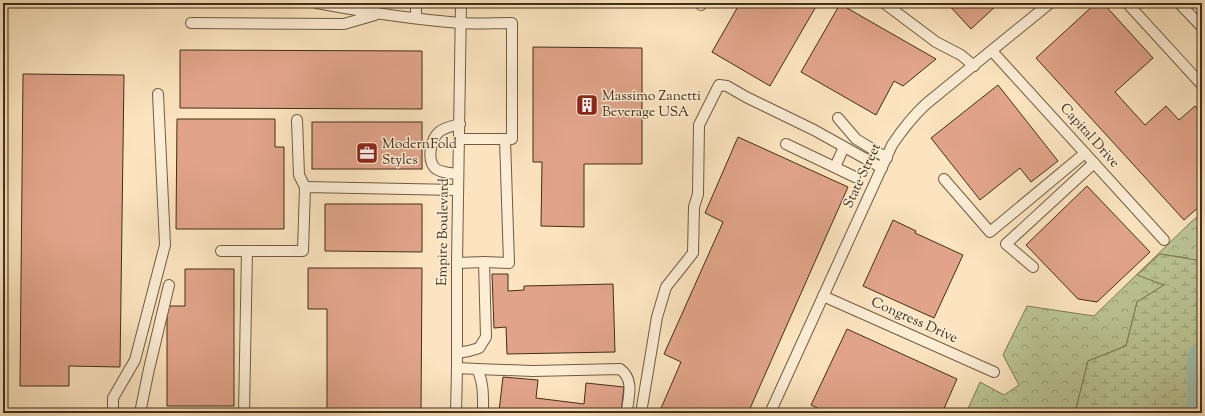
<svg xmlns="http://www.w3.org/2000/svg" width="1205" height="416" viewBox="0 0 1205 416" font-family="'Sorts Mill Goudy',serif">
<style>
.forest{fill:url(#forest-crowns);stroke:#7e7a57}
.wetland{fill:url(#wetland-marsh);stroke:#7e7a57}
.lines{fill:none;stroke-linecap:round;stroke-linejoin:round}
.river{stroke:#a0bfac;stroke-width:17}
.building{fill:#e1a48b;stroke:#412f19}
.minor-casing{stroke:#705c42;stroke-width:12}
.minor{stroke:#fcedd5;stroke-width:10}
.labels{text-anchor:middle;dominant-baseline:central;stroke-width:3;stroke-linejoin:round;paint-order:stroke}
.poi-label{font-size:14px;fill:#412f19;stroke:#fcedd5;text-anchor:start}
.street-label{font-size:14px;fill:#412f19;stroke:#fcedd5}
</style>
<defs>
<pattern id="forest-crowns" width="20" height="18" patternUnits="userSpaceOnUse"><rect width="20" height="18" fill="#bbc595"/><path d="M2 6a3 3 0 1 1 6 0M12 15a3 3 0 1 1 6 0" fill="none" stroke="#9aa079"/></pattern>
<pattern id="wetland-marsh" width="20" height="14" patternUnits="userSpaceOnUse"><rect width="20" height="14" fill="#bbc595"/><path d="M1 5h8M5 5V1M11 12h8M15 12V8" fill="none" stroke="#9aa079"/></pattern>
</defs>
<rect width="100%" height="100%" fill="#fbe4bf"/>
<filter id="stains"><feTurbulence type="fractalNoise" baseFrequency=".005" numOctaves="4"/><feColorMatrix values="0 0 0 0 .2 0 0 0 0 .09 0 0 0 0 .02 0 0 0 .5 -.17"/></filter>
<radialGradient id="worn" r=".72"><stop offset=".6" stop-color="#630" stop-opacity="0"/><stop offset="1" stop-color="#630" stop-opacity=".3"/></radialGradient>
<polygon class="forest" points="1202,213 1202,285 1194,283 1188,258 1160,254 1138,275 1164,285 1137,302 1126,346 1088,361 1075,413 966,413 980,382 1004,395 1019,385 1003,355 1027,306 1094,316 1191,222"/>
<polygon class="wetland" points="1160,254 1202,261 1202,413 1075,413 1088,361 1126,346 1137,302 1164,285 1137,275"/>
<g class="lines">
<polyline class="river" points="1192,413 1196,400 1195,366 1198,352 1202,350"/>
</g>
<g class="building">
<polygon points="740,3 818,3 770,86 712,52"/>
<polygon points="947,3 999,3 971,29"/>
<polygon points="1096,3 1103,3 1153,58 1115,92 1145,125 1166,106 1179,120 1195,106 1202,114 1202,204 1184,220 1036,58"/>
<polygon points="840,4 936,59 903,86 894,81 876,115 801,72"/>
<polygon points="533,47 642,48 642,164 584,164 584,227 541,226 542,162 533,162"/>
<polygon points="180,50 422,51 422,109 180,108"/>
<polygon points="23,74 124,75 120,367 69,366 69,386 20,386"/>
<polygon points="998,85 1058,161 1031,182 1020,168 980,200 931,138"/>
<polygon points="177,119 275,119 275,147 284,147 284,229 176,229"/>
<rect x="312" y="122" width="110" height="47"/>
<polygon points="738,137 848,187 748,413 659,413 681,362 664,354 723,222 705,213"/>
<polygon points="1087,186 1150,252 1097,302 1078,299 1026,245"/>
<polygon points="325,204 422,204 422,252 325,251"/>
<polygon points="893,220 916,231 915,233 963,255 934,318 863,286"/>
<polygon points="308,268 422,268 421,411 327,411 327,309 308,309"/>
<polygon points="185,269 234,269 234,406 167,406 167,306 185,306"/>
<polygon points="492,274 508,274 508,291 524,290 524,286 613,284 615,352 507,354 506,327 494,328"/>
<polygon points="847,329 957,379 942,413 828,413 811,405"/>
<polygon points="503,377 538,380 536,398 584,404 586,383 624,387 621,413 507,413 507,412 499,411"/>
</g>
<g class="lines">
<g class="minor-casing">
<g id="minor">
<path d="M317 3C365 12 412 19 460 23 477 24 495 23 512 23V139H505"/>
<polyline points="416,3 416,18"/>
<polyline points="884,3 936,42 961,55 974,66"/>
<polyline points="1127,3 1202,85"/>
<polyline points="1179,3 1202,27"/>
<polyline points="701,5 702,3"/>
<polyline points="191,23 344,24 375,15"/>
<polyline points="992,51 1164,240"/>
<polyline points="838,118 856,139 887,158"/>
<polyline points="297,120 299,175 305,187"/>
<polyline points="459,139 505,139 509,263 484,262"/>
<polyline points="786,144 855,177"/>
<polyline points="835,167 844,147"/>
<path d="M458 174C451 173 439 173 434 167 427 158 431 139 439 132 445 127 453 126 460 124"/>
<polyline points="944,179 990,232 1085,153"/>
<polyline points="221,251 303,251 305,187 458,190"/>
<polyline points="1033,267 1006,244 1094,163"/>
<polyline points="823,296 994,372"/>
<polyline points="457,353 469,351 479,348 486,337 484,262 457,263"/>
<path d="M457 368 477 369C484 383 483 398 483 413"/>
<path d="M477 369 533 371 620 369C634 379 629 395 627 410"/>
<polyline points="113,413 113,398 135,360 165,245 158,94"/>
<polyline points="140,413 149,369 169,285"/>
<polyline points="244,413 247,251"/>
<polyline points="456,413 457,368 457,263 461,3"/>
<polyline points="641,413 657,317 666,287 693,253 694,207 698,194 699,125 719,85 727,86 746,97 814,130 882,168"/>
<path d="M770 413 892 145C902 130 912 117 926 104L1050 3"/>
</g>
</g>
<use href="#minor" class="minor"/>
</g>
<defs>
<g id="building-square" transform="scale(1.15)"><rect x="-9" y="-9" width="18" height="18" rx="4" fill="#8f2418" stroke="#fcedd5"/><path d="M-4-6H4V6H1V3H-1V6H-4ZM-2.5-4.3h1.7v1.8h-1.7ZM.8-4.3h1.7v1.8H.8ZM-2.5-1h1.7V.8h-1.7ZM.8-1h1.7V.8H.8Z" fill="#fff"/></g>
<g id="office-square" transform="scale(1.15)"><rect x="-9" y="-9" width="18" height="18" rx="4" fill="#8f2418" stroke="#fcedd5"/><path d="M-6-3h4V-5.5h4V-3h4V5H-6ZM-1-4.5V-3h2v-1.5ZM-6 0V1H6V0Z" fill="#fff"/></g>
</defs>
<g fill-rule="evenodd">
<use href="#building-square" x="587" y="105"/>
<use href="#office-square" x="367" y="153"/>
</g>
<g class="labels">
<g class="poi-label">
<text x="602" y="97">Massimo Zanetti<tspan x="602" dy="16">Beverage USA</tspan></text>
<text x="382" y="145">ModernFold<tspan x="382" dy="16">Styles</tspan></text>
</g>
<g class="street-label">
<text transform="translate(1089 136) rotate(48)">Capital Drive</text>
<text transform="translate(863 176) rotate(-65)">State Street</text>
<text transform="translate(444 232) rotate(-89)">Empire Boulevard</text>
<text transform="translate(914 321) rotate(24)">Congress Drive</text>
</g>
</g>
<rect width="1205" height="416" fill="none" stroke="#fbe4bf" stroke-width="16"/>
<rect x="4" y="4" width="1197" height="408" fill="none" stroke="#412f19" stroke-width="2"/>
<rect x="8" y="8" width="1189" height="400" fill="none" stroke="#412f19"/>
<rect width="100%" height="100%" filter="url(#stains)"/>
<rect width="100%" height="100%" fill="url(#worn)"/>
</svg>
